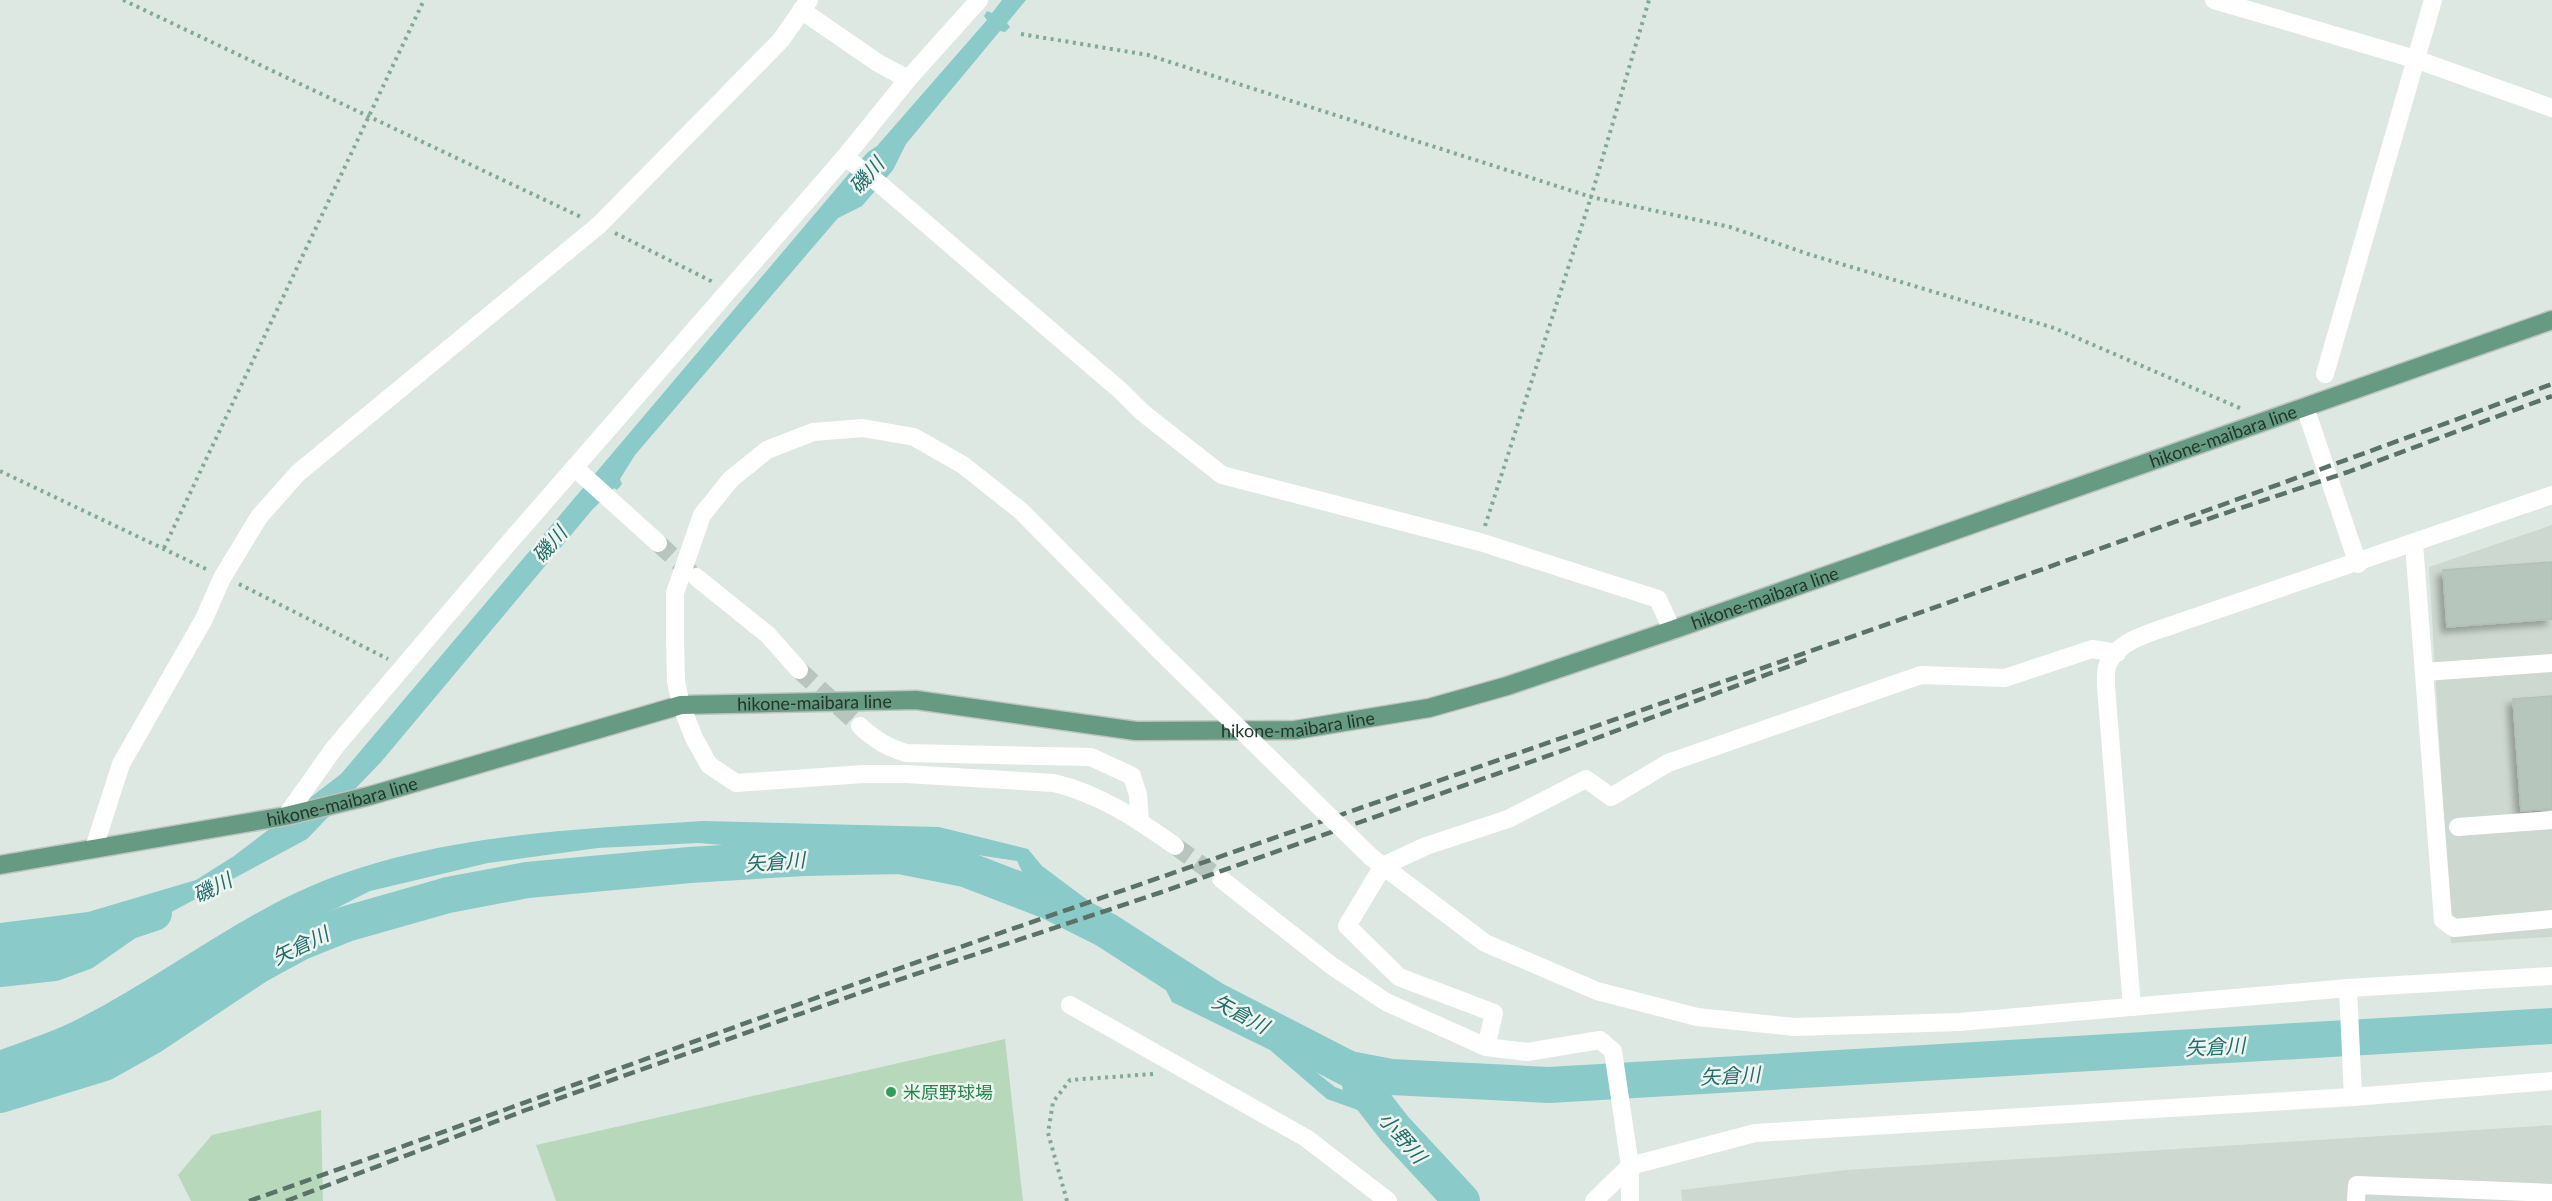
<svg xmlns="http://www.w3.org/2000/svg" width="2552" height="1201" viewBox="0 0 2552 1201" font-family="Lato,'Noto Sans JP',sans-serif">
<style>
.built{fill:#cdd8d1}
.green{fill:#b8d8bb}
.water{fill:#8acac8}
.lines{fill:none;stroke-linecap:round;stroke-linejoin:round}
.river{stroke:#8acac8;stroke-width:36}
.building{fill:#b7c6bd;stroke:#b1c1b8;stroke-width:1.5;filter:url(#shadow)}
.minor-tunnel{stroke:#b8c5be;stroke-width:18;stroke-dasharray:18 9;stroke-linecap:butt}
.major-casing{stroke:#bcc3c0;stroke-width:21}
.path{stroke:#81a995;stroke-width:4;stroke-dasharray:3 4.5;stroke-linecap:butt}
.minor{stroke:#fff;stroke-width:18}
.major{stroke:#669a83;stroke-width:18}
.rail{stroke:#5b7268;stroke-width:4.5;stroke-dasharray:12 6;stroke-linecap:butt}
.minor-bridge{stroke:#fff;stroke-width:18}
.leisure-dot{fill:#2e9e5b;stroke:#eef5f0;stroke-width:2}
.labels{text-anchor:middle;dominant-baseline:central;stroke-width:5;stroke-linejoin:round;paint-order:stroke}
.street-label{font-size:18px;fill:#21372d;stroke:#eef5f0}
.leisure-label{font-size:18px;fill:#27864d;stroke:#eef5f0;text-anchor:start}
.water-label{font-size:20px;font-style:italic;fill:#216d6b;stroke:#eef5f0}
</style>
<defs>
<filter id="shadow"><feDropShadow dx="-5.5" dy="5.5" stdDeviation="3" flood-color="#0004"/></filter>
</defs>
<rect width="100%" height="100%" fill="#dee8e2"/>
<g class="built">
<polygon points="2552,525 2552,937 2451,943 2429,567"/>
<polygon points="2552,1125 2552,1201 1682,1201 1681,1190 1846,1170"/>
</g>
<g class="green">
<polygon points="1005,1039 1023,1201 556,1201 536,1145"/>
<polygon points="321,1110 323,1201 191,1201 178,1175 212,1135"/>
</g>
<g class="water">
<polygon points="1002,0 1026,0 1007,23 1010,27 1005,32 1000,31 906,144 893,170 862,206 838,218 635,455 620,479 622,484 617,490 614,488 592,510 381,762 307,839 162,917 0,972 0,923 88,912 196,880 234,856 341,774 852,170 868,152 877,146 987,20 984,16 987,11 992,13"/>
<path d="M703 821 939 827 1028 849 1042 866 1177 967 1195 993 1280 1037 1307 1065 1335 1087 1393 1109 1397 1124 1327 1099 1270 1050 1172 1002 1162 982 1135 966 1121 945 1029 886 1017 861 938 849 816 842 772 849 698 843 598 848 488 863 370 891 274 940 122 1046 0 1107V1050C24 1041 49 1033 72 1022 145 986 211 936 283 899 410 835 564 830 703 821Z"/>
</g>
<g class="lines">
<g class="river">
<polyline points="0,969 54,963 84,952 127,922 154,913"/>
<polyline points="1360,1084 1395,1129 1462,1201"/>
<polyline points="0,1095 104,1063 152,1036 257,966 301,942 346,924 448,895 527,880 690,865 804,858 900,856 965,869 1048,901 1106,930 1213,999 1349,1069 1391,1077 1549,1085 2552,1026"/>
</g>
</g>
<g class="building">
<polygon points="2552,562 2552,619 2447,627 2443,570"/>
<polygon points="2552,696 2552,809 2521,811 2513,699"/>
</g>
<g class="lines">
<g class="minor-tunnel">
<polyline points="658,543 694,576"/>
<polyline points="799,670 860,726"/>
<polyline points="1175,846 1221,879"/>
</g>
<g class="major-casing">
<g id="major">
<path id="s1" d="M0 865 286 816 369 796 681 705 916 700 1136 731 1295 730 1429 708 1507 686 1672 630 2552 320"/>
</g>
</g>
<g class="path">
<polyline points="123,0 581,217"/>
<polyline points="1021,34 1148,55 1591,197 1730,227 1808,254 2054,328 2242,409"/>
<polyline points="615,233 713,282"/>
<polyline points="0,471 208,570"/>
<polyline points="1485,526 1591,197 1649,0"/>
<polyline points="164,548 424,0"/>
<polyline points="239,584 388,659"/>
<polyline points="1067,1201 1048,1133 1053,1102 1070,1080 1153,1074"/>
</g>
<g class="minor">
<polyline points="2214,0 2415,59 2552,108"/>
<polyline points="801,10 878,63 908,79"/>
<polyline points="845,157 881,185 1121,391 1142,412 1222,475 1480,542 1658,599 1672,630"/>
<polyline points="2325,374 2433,0"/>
<polyline points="2305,407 2358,564"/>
<polyline points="575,468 658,543"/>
<polyline points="2414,544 2443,920 2454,928 2552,919"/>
<polyline points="696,577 768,635 799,670"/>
<path d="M1158 649 1021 511 963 465 914 437 863 428 813 432 767 450 731 479 702 515 675 593V639L676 681 681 705 694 738 709 765 736 783 863 774H906L1054 783C1100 794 1137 819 1175 846"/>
<polyline points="2424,672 2552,663"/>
<path d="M860 726C875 740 887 747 906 753L1091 757 1132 776 1138 795 1140 822"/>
<polyline points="286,816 335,747 500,553 845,157 908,79 979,0"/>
<polyline points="2458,827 2552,820"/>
<polyline points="94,848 121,764 204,619 222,578 259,517 298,473 599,225 781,40 809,0"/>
<polyline points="1371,857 1485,943 1597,991 1697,1017 1795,1027 1959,1022 2348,988 2552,976"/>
<polyline points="1221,879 1332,966 1386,1002 1486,1047 1527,1052 1600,1040 1613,1051 1630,1166 1630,1201"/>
<polyline points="2348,988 2353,1097"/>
<polyline points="1070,1005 1306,1138 1388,1201"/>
<path d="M2132 1007 2106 687C2106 681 2105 670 2108 664 2119 638 2158 631 2181 622L2552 495"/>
<polyline points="1486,1047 1494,1013 1399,977 1347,926 1383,866 1426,846 1508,819 1586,779 1611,797 1668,763 1921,675 2005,678 2092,649 2117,653"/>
<polyline points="1594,1201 1630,1166 1755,1133 2353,1097 2552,1081"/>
<polyline points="2356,1201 2357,1185 2552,1193"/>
</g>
<use href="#major" class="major"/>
<g class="rail">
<polyline points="2190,525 2348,472 2552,396"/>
<path d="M249 1201C496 1114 742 1023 989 937 1511 755 2034 577 2552 384"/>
<polyline points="286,1201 526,1110 871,989 1159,893 1570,748 1811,658"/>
</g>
<polyline class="minor-bridge" points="1158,649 1371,857"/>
</g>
<circle class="leisure-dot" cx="891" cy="1092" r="6"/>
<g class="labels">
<g class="street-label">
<text stroke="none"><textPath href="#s1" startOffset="2292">hikone-maibara line</textPath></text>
<text stroke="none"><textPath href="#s1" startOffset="1806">hikone-maibara line</textPath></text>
<text stroke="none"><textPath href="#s1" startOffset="834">hikone-maibara line</textPath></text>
<text stroke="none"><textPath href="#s1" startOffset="1320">hikone-maibara line</textPath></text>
<text stroke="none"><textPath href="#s1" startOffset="348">hikone-maibara line</textPath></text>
</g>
<g class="leisure-label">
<text x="903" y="1092">米原野球場</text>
</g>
<g class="water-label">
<text transform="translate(866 175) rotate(-49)">磯川</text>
<text transform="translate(549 544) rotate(-49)">磯川</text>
<text transform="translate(775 861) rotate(-4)">矢倉川</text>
<text transform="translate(212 887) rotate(-27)">磯川</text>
<text transform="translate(300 945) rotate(-26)">矢倉川</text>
<text transform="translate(1241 1013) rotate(28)">矢倉川</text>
<text transform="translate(2215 1046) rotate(-3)">矢倉川</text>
<text transform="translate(1730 1075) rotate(-3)">矢倉川</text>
<text transform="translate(1403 1137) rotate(49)">小野川</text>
</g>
</g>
</svg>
